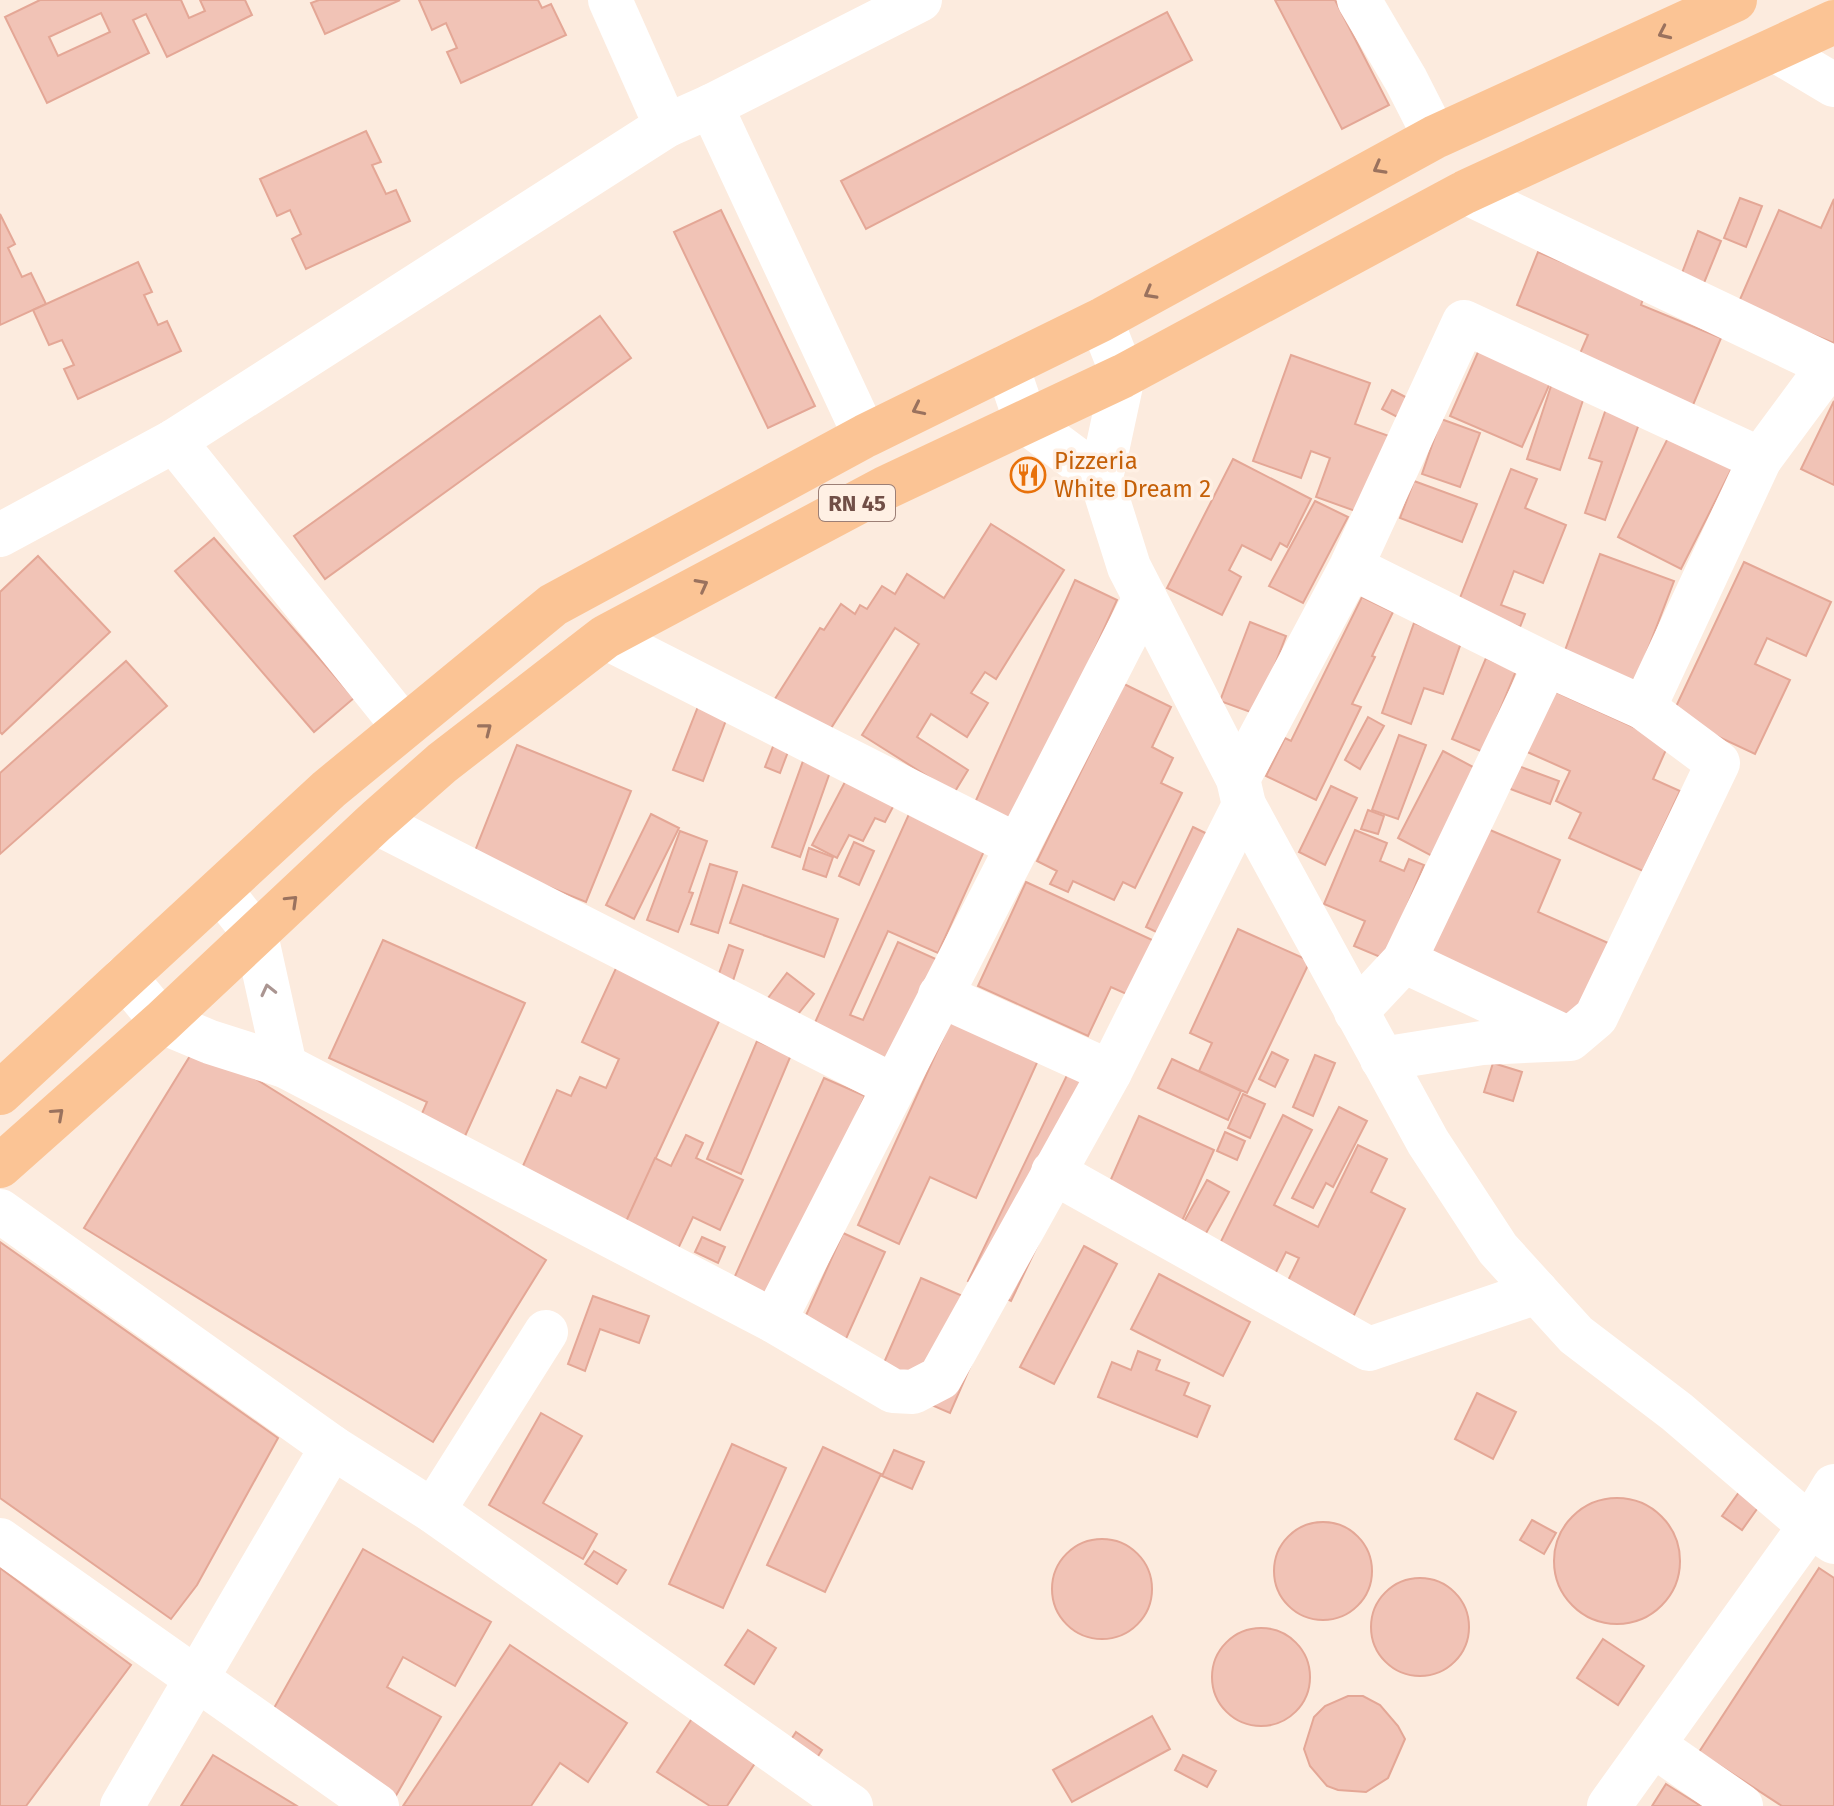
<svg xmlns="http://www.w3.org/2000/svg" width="1834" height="1806" viewBox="0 0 1834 1806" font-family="'Fira Sans',sans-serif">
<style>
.building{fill:#f1c3b6;stroke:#e4a796;stroke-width:2;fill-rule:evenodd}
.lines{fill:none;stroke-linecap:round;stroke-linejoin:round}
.minor{stroke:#fff;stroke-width:44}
.major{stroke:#fbc495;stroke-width:44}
.oneway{stroke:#9a725e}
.oneway2{stroke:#aa9591}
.labels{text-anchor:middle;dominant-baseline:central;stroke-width:7;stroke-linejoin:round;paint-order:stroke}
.shield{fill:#fff0e4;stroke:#9c7f76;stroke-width:2}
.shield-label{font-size:22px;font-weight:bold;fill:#714f47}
.food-label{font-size:24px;fill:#c56008;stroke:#fff0e4;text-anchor:start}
</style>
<rect width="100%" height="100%" fill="#fcebde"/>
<g class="building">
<path d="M40 0H181L189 18 205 11 200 0H245L252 15 167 57 146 14 133 20 149 53 47 103 5 17ZM101 13 110 32 58 56 49 37Z"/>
<polygon points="319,0 400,0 325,34 311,3"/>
<polygon points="419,0 538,0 542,8 551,4 566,35 461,83 447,52 457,48 446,23 432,30"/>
<polygon points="1275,0 1335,0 1389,105 1342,129"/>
<polygon points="1167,12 1192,60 866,229 841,181"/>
<polygon points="366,131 381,162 372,165 386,194 396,190 410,221 306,269 292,239 301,234 290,210 277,216 260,179"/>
<polygon points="1740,198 1762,206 1746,247 1724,238"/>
<polygon points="1834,199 1834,343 1738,304 1779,210 1821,228"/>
<polygon points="721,210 815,406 768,428 674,232"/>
<polygon points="0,214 15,244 8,248 22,277 31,273 46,304 0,325"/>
<polygon points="1698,231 1721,241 1704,283 1682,273"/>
<polygon points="1538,252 1644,296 1641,305 1721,338 1693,405 1576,363 1588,335 1517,305"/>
<polygon points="138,262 152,292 144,295 158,325 167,321 181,351 78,399 64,369 74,365 62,340 49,345 33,310"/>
<polygon points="600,316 631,358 325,579 294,536"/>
<polygon points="1482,343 1554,374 1522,447 1450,416"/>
<polygon points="1291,355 1370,383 1355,424 1389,436 1361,513 1316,497 1330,458 1311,451 1301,478 1253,461"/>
<polygon points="1553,380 1586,391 1560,470 1527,459"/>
<polygon points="1392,390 1415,402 1405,421 1382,409"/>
<polygon points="1834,401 1834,485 1801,469"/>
<polygon points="1607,406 1641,418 1605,520 1585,513 1602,462 1589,458"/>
<polygon points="1441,419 1480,433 1460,487 1422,474"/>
<polygon points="1669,436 1732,468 1681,569 1618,537"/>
<polygon points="1233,459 1311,499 1287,547 1280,543 1271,560 1242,545 1229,570 1241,577 1222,615 1167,588"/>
<polygon points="1511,469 1537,479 1525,508 1566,525 1543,583 1514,571 1501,605 1525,614 1520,627 1458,603"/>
<polygon points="1414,481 1477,504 1462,542 1400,518"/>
<polygon points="1315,501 1348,517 1303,603 1269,586"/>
<polygon points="991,524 1064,570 996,679 985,672 971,693 988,703 967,737 931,714 917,737 968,770 954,793 862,735 919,644 895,628 826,736 773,702 820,628 824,630 841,604 855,614 860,605 867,609 882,586 895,594 907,574 944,598"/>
<polygon points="214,538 354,698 314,732 175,571"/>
<polygon points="1600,554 1674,581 1635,683 1563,656"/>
<polygon points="38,556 110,632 2,734 0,732 0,592"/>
<polygon points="1744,562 1831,602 1806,656 1767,638 1755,664 1790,680 1755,754 1672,715"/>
<polygon points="1075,580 1117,600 1015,826 973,807"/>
<polygon points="1362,597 1393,612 1372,656 1375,657 1352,704 1361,707 1316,800 1266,776 1285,738 1291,741"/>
<polygon points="1250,622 1286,636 1256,714 1220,701"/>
<polygon points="1414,623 1462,640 1443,694 1424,688 1411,724 1382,713"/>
<polygon points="1486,658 1516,671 1483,752 1452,739"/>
<polygon points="126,661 167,706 0,854 0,773"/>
<polygon points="1124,684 1171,707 1152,747 1173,758 1161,783 1182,793 1135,888 1123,882 1114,900 1073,881 1068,892 1050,884 1057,871 1037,861"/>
<polygon points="1552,690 1669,743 1653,779 1680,791 1643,871 1569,838 1581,813 1556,801 1570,771 1525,751"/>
<polygon points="699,704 728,715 703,781 673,770"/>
<polygon points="1368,717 1384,726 1360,769 1345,760"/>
<polygon points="1399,735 1426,745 1398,819 1372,810"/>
<polygon points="774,744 789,749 780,773 765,767"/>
<polygon points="517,745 631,791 586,902 473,856"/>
<polygon points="1443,751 1475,768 1432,856 1398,838"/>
<polygon points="803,761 830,772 800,857 772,847"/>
<polygon points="1513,764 1559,781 1550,804 1505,787"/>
<polygon points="846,780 894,805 885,822 875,818 863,841 849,835 837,858 812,845"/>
<polygon points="1331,786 1357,798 1325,865 1299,852"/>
<polygon points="1368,810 1384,816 1378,834 1361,829"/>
<polygon points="651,814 679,828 634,919 606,905"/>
<polygon points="909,814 985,849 938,953 888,931 850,1015 863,1020 898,942 938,960 892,1062 813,1027"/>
<polygon points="1193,827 1224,842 1177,942 1146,927"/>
<polygon points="1483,827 1560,860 1538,912 1615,946 1580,1025 1427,958"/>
<polygon points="1355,830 1387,843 1380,861 1404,871 1409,859 1424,865 1385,959 1354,946 1365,921 1324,904"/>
<polygon points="680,831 707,841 689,892 693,893 678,932 647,920"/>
<polygon points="854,842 874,851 859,885 839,876"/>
<polygon points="809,848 833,857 826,877 803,869"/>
<polygon points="710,864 737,872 718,933 691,924"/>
<polygon points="1026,882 1174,950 1149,1004 1111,987 1088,1036 978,986"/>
<polygon points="743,885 838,919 824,957 730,923"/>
<polygon points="1238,929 1310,961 1247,1093 1199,1071 1212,1043 1190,1033"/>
<polygon points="383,940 525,1003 461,1145 417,1125 427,1102 329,1058"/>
<polygon points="729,945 743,950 730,990 715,985"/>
<polygon points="617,966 721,1017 623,1229 522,1168 557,1090 571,1096 580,1077 606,1088 619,1059 582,1042"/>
<polygon points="787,973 814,994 795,1018 768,998"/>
<polygon points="953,1016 1040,1056 976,1198 930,1177 899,1244 858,1225"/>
<polygon points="757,1041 791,1055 741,1174 707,1159"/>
<polygon points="198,1043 546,1260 433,1442 84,1228"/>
<polygon points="1272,1052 1288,1060 1275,1087 1259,1079"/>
<polygon points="1315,1055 1335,1063 1313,1116 1293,1107"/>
<polygon points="1172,1059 1241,1091 1228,1120 1158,1088"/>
<polygon points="1493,1063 1522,1072 1513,1101 1484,1092"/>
<polygon points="1069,1071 1111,1091 1011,1301 968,1281"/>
<polygon points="824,1078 865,1096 773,1304 731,1285"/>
<polygon points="1243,1094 1265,1104 1250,1138 1228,1128"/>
<polygon points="1339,1107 1367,1121 1333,1187 1326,1183 1313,1208 1292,1198"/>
<polygon points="1283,1115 1312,1130 1274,1205 1318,1227 1358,1145 1387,1159 1371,1192 1405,1209 1343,1338 1276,1305 1299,1258 1286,1252 1265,1294 1206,1272"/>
<polygon points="1139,1116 1214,1150 1168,1252 1096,1213"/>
<polygon points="1225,1132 1245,1141 1237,1160 1217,1151"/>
<polygon points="686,1135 703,1143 696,1158 743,1180 720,1230 693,1217 676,1253 623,1228 655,1158 671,1166"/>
<polygon points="1207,1180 1229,1192 1191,1260 1169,1249"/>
<polygon points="843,1233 885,1252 840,1352 798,1333"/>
<polygon points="702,1237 725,1247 718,1263 695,1252"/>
<polygon points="0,1242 278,1438 197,1585 171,1619 0,1498"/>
<polygon points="1084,1246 1117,1264 1054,1384 1020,1367"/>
<polygon points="1159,1274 1250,1322 1223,1376 1131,1329"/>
<polygon points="921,1278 995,1310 950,1413 876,1381"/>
<polygon points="593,1296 649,1316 639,1343 600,1329 585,1371 568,1364"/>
<polygon points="1138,1351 1160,1360 1156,1370 1189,1383 1184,1395 1210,1406 1197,1437 1098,1397 1112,1362 1131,1370"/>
<polygon points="1477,1393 1516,1412 1493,1459 1455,1439"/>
<polygon points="541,1413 582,1436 543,1503 597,1534 583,1559 489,1505"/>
<polygon points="732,1444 786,1468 723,1608 669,1584"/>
<polygon points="823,1447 881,1474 825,1592 767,1565"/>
<polygon points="894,1450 924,1462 912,1489 882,1476"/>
<polygon points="1742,1488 1762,1502 1742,1530 1722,1516"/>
<circle cx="1617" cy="1561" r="63"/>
<polygon points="1532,1520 1556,1533 1544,1554 1520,1540"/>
<circle cx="1323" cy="1571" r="49"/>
<circle cx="1102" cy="1589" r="50"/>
<polygon points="363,1549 491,1622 455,1686 403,1657 387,1687 441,1717 390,1806 260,1733"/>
<polygon points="594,1551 626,1570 617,1584 585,1564"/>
<polygon points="0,1568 131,1665 26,1806 0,1806"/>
<polygon points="1819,1568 1834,1578 1834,1806 1782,1806 1699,1752"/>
<circle cx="1420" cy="1627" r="49"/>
<circle cx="1261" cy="1677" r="49"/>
<polygon points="748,1630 776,1648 754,1684 725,1665"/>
<polygon points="1603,1639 1644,1666 1618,1705 1577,1678"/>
<polygon points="510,1645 627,1723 588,1782 560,1763 531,1806 403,1806"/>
<polygon points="1348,1696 1363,1696 1380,1705 1398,1726 1405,1739 1388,1778 1366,1792 1338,1790 1327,1786 1310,1766 1304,1749 1314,1717 1325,1706"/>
<polygon points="1152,1716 1170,1749 1072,1802 1053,1770"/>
<polygon points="693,1717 761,1754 727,1806 710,1806 657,1772"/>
<polygon points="796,1732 822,1750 807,1773 781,1755"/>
<polygon points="213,1755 297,1806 181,1806"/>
<polygon points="1183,1755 1216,1771 1207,1787 1175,1770"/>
<polygon points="1666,1784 1701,1806 1652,1806"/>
</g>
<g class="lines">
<g class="minor">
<polyline points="610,0 666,126"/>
<polyline points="1359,0 1406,80 1435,137"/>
<polyline points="1775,50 1834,85"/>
<polyline points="711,106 865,436"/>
<polyline points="1465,192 1834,368"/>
<polyline points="1007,366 1026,422 1101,478 1123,376 1101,320"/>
<polyline points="174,441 403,726"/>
<polyline points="1760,459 1828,367"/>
<polyline points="1101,478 1129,567 1238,779 1244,805 1428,1142 1498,1249 1576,1335 1677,1412 1810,1526 1834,1542"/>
<polyline points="0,535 174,441 666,126 711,106 920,0"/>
<polyline points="605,637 1018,846"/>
<polyline points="1238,779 1351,567 1464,322 1760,459 1644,708 1546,664 1351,567"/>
<polyline points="375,822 894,1086"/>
<polyline points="221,891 256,935 285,1066"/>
<polyline points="1404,961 1565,1037"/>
<polyline points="125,977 162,1022 210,1042 285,1066 774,1321 893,1391 913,1392 940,1378 1110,1072 1244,805"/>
<polyline points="940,995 1110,1072"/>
<polyline points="1356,1012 1404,961 1546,664"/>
<polyline points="1382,1059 1482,1043 1570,1039 1596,1017 1718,763 1644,708"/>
<polyline points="1053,1172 1369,1349 1537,1292"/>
<polyline points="0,1211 332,1447 433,1511 851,1806"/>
<polyline points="774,1321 1145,598"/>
<polyline points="433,1511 546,1332"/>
<polyline points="0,1540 377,1806"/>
<polyline points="1653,1745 1741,1806"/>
<polyline points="122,1806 332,1447"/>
<polyline points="1609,1806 1810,1526 1834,1486"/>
</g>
<g class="major">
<polyline points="0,1093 329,789 553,605 865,436 1101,320 1435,137 1735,0"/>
<polyline points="0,1166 162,1022 375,822 442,763 605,637 885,488 1123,376 1465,192 1834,22"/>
</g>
</g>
<defs><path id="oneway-chevron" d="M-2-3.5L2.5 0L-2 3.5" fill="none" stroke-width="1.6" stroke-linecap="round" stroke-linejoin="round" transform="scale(2)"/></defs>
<g class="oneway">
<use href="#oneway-chevron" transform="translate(1664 33) rotate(155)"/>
<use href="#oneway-chevron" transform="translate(1379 168) rotate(151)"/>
<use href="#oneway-chevron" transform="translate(1150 293) rotate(151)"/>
<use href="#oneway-chevron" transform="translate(918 409) rotate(154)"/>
<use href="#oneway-chevron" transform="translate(702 585) rotate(-28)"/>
<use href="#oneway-chevron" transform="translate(486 729) rotate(-38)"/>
<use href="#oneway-chevron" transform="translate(292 901) rotate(-44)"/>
<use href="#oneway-chevron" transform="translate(58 1114) rotate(-42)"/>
</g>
<use class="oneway2" href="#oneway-chevron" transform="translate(268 990) rotate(-103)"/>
<defs>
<g id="restaurant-ring" transform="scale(1.8)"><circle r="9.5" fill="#fff0e4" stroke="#e8710a" stroke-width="1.5"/><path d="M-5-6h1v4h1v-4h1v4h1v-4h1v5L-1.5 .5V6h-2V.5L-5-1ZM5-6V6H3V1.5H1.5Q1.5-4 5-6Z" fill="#e8710a"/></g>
</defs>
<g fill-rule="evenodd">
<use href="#restaurant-ring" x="1028" y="475"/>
</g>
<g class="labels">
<rect class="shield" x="819" y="485" width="76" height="36" rx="6"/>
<g class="shield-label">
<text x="857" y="503">RN 45</text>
</g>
<g class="food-label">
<text x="1054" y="461">Pizzeria<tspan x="1054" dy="28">White Dream 2</tspan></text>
</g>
</g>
</svg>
